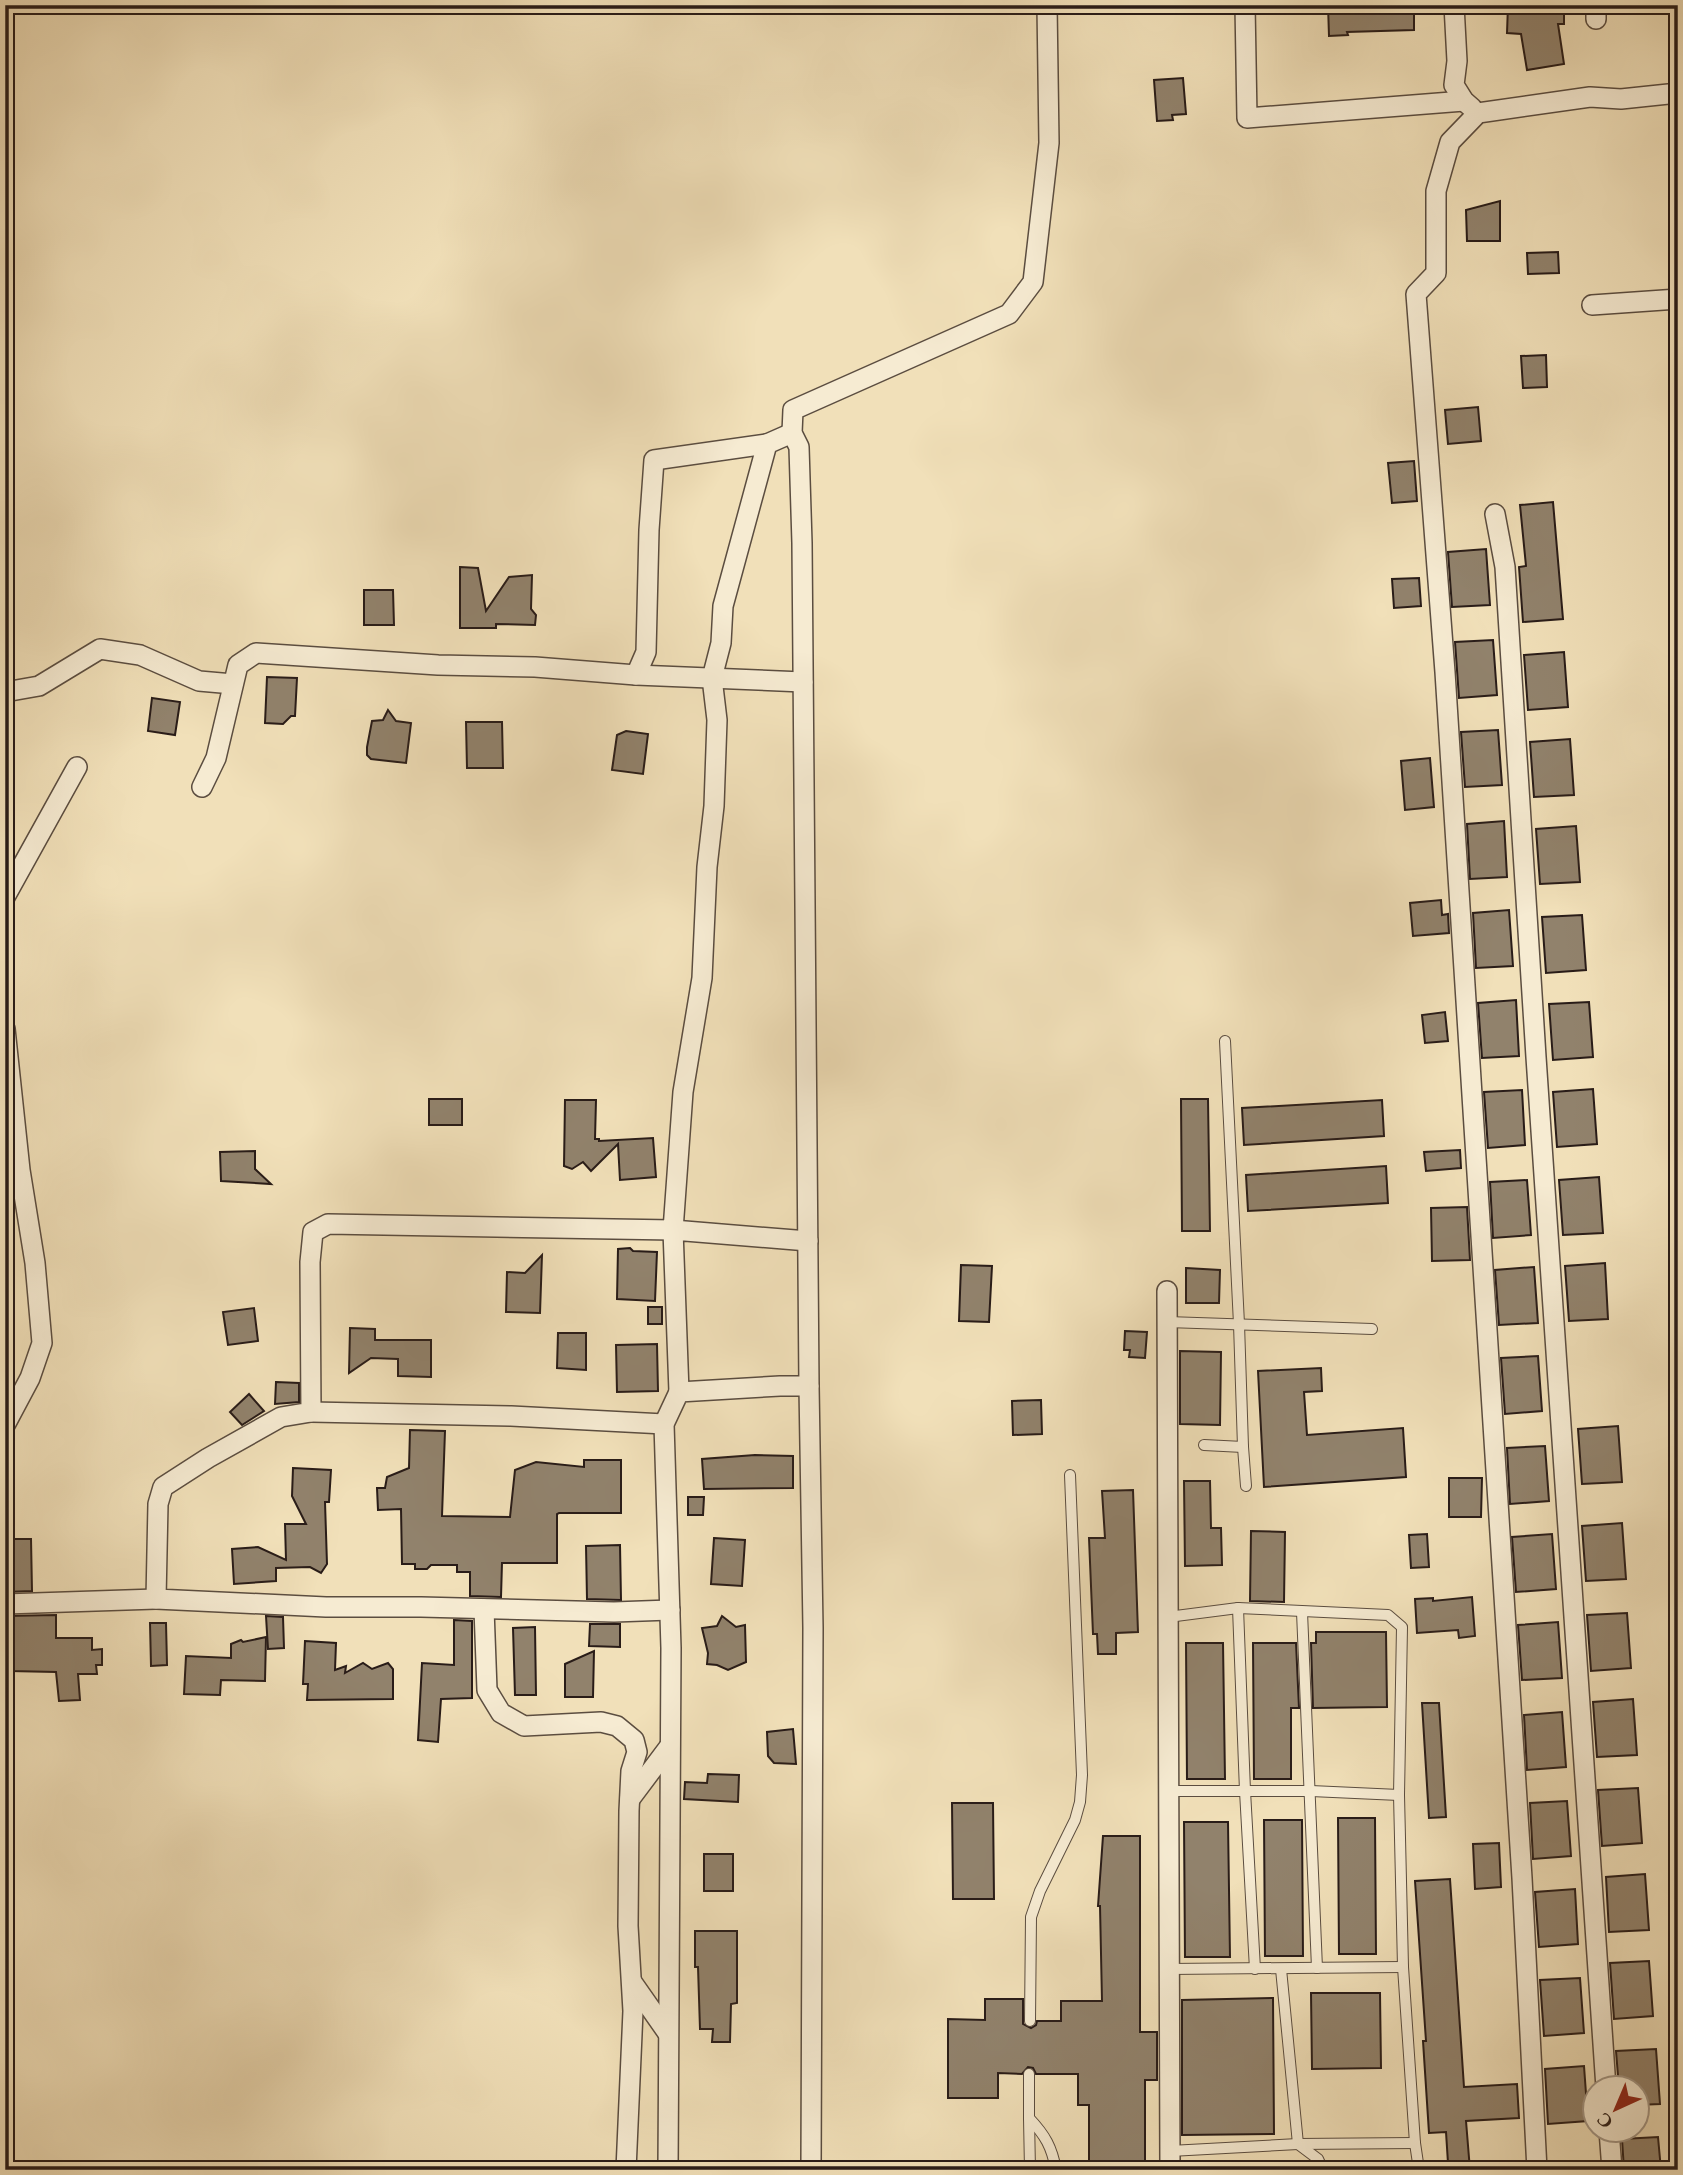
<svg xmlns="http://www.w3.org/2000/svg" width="1683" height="2175" viewBox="0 0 1683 2175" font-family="'EB Garamond',serif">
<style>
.building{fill:#91826c;stroke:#291c18;stroke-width:2}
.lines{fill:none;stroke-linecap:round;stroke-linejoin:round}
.service-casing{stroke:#5b4d40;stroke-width:12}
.minor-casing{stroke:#5b4d40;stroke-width:22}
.service{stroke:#f6ebd2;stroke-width:10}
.minor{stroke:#f6ebd2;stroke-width:19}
</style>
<rect width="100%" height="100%" fill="#f1e0b9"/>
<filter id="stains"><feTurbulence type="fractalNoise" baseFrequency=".00286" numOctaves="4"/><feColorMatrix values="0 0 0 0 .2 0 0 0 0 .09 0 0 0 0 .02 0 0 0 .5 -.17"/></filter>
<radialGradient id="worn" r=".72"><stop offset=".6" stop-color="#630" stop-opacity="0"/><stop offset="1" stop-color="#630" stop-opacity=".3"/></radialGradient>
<g class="building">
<polygon points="1328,5 1414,5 1414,30 1347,32 1348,35 1329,36"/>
<polygon points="1508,5 1564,9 1564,24 1558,24 1564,64 1527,70 1521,34 1507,33"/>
<polygon points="1183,78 1186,114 1172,115 1173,120 1157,121 1154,80"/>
<polygon points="1500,201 1500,241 1467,241 1466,210"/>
<polygon points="1558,252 1559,273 1528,274 1527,253"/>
<polygon points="1546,355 1547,387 1523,388 1521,356"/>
<polygon points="1478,407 1481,441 1448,444 1445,410"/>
<polygon points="1414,461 1417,501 1392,503 1388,463"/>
<polygon points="1553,502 1563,619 1523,622 1519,567 1526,566 1520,505"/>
<polygon points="1486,549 1490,605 1452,607 1448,552"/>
<polygon points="460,567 478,568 486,611 509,577 532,575 531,609 536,615 535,625 496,624 496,628 460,628"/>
<polygon points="1419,578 1421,606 1394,608 1392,579"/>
<polygon points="364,590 393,590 394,625 364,625"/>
<polygon points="1493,640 1497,695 1459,698 1455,642"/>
<polygon points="1564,652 1568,707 1528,710 1524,655"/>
<polygon points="267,677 297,678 295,716 291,716 283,724 265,723"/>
<polygon points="152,698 180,702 175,735 148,731"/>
<polygon points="388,710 396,721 411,723 406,763 371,759 367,755 367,747 372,721 383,720"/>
<polygon points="466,722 502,722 503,768 467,768"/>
<polygon points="1498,730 1502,785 1465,787 1461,732"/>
<polygon points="626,731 648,734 643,774 612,770 617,735"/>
<polygon points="1570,739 1574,795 1534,797 1530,742"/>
<polygon points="1430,758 1434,807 1405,810 1401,761"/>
<polygon points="1504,821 1507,877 1470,879 1467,824"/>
<polygon points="1576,826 1580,882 1540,884 1536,829"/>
<polygon points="1441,900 1442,915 1448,914 1449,933 1413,936 1410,903"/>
<polygon points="1509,910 1513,966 1476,968 1473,913"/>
<polygon points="1582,915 1586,970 1546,973 1542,917"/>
<polygon points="1516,1000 1519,1056 1482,1058 1478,1003"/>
<polygon points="1589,1002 1593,1057 1553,1060 1549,1004"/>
<polygon points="1445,1012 1448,1041 1425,1043 1422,1015"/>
<polygon points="1593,1089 1597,1144 1557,1147 1553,1092"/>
<polygon points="1522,1090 1525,1145 1488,1148 1484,1092"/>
<rect x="429" y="1099" width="33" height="26"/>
<polygon points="1181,1099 1208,1099 1210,1231 1182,1231"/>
<polygon points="565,1100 596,1100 595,1139 599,1139 599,1141 653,1138 656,1177 620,1180 618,1144 591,1171 583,1162 572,1169 564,1166"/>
<polygon points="1382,1100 1384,1136 1244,1145 1242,1108"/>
<polygon points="1460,1150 1461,1168 1426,1171 1424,1152"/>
<polygon points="255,1151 255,1169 271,1184 221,1181 220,1152"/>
<polygon points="1386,1166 1388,1203 1248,1211 1246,1175"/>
<polygon points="1599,1177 1603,1233 1563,1235 1559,1180"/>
<polygon points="1527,1180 1531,1235 1493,1238 1490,1182"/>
<polygon points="1467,1207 1470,1260 1432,1261 1431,1208"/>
<polygon points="630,1248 633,1251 657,1252 655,1301 617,1299 618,1249"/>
<polygon points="542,1255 540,1313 506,1312 507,1272 525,1273"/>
<polygon points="1605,1263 1608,1319 1569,1321 1565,1266"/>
<polygon points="961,1265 992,1266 989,1322 959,1321"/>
<polygon points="1534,1267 1538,1323 1499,1325 1495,1270"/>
<polygon points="1186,1268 1220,1270 1219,1303 1186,1303"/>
<rect x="648" y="1307" width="14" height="17"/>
<polygon points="254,1308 258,1341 228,1345 223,1312"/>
<polygon points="350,1328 375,1329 375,1340 431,1340 431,1377 398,1376 398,1359 371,1358 349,1373"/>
<polygon points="1125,1331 1147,1332 1145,1358 1129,1357 1130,1350 1124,1350"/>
<polygon points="558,1333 586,1333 586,1370 557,1368"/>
<polygon points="657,1344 658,1391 617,1392 616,1345"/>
<polygon points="1180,1351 1221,1352 1220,1425 1180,1424"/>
<polygon points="1538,1356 1542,1411 1505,1414 1501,1358"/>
<polygon points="1321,1368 1322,1391 1304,1392 1307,1435 1403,1428 1406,1477 1264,1487 1258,1371"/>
<polygon points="276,1382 299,1383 299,1402 275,1404"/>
<polygon points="249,1394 264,1411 242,1425 230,1412"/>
<polygon points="1041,1400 1042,1434 1013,1435 1012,1401"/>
<polygon points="1618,1426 1622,1482 1582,1484 1578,1429"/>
<polygon points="410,1430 445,1431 442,1516 510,1517 515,1470 536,1462 584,1467 584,1460 621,1460 621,1513 559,1513 557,1514 557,1563 502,1563 501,1597 470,1596 470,1572 457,1572 457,1565 431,1565 427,1569 415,1569 415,1564 402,1564 401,1509 378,1510 377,1488 385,1488 387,1477 409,1468"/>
<polygon points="1545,1446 1549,1501 1510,1504 1507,1448"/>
<polygon points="755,1455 793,1456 793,1488 704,1489 702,1459"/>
<polygon points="293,1468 331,1470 329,1502 325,1502 327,1564 321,1573 310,1567 276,1568 276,1581 234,1584 232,1549 258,1547 286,1560 285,1524 306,1524 292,1496"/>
<polygon points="1449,1478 1482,1478 1481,1517 1449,1517"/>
<polygon points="1184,1481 1210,1481 1211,1528 1221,1528 1222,1565 1185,1566"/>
<polygon points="1133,1490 1138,1632 1116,1633 1116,1654 1098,1654 1097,1634 1093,1634 1089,1538 1105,1538 1102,1491"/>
<polygon points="688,1497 704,1497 703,1515 688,1515"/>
<polygon points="1622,1523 1626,1579 1586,1581 1582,1526"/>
<polygon points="1251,1531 1285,1532 1284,1602 1250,1601"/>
<polygon points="1427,1534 1429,1567 1411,1568 1409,1535"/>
<polygon points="1552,1534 1556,1589 1516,1592 1512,1537"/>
<polygon points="714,1538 745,1540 742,1586 711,1584"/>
<polygon points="5,1539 31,1539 32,1591 5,1592"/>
<polygon points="620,1545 621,1600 587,1599 586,1546"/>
<polygon points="1472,1597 1475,1636 1459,1638 1458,1630 1417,1633 1415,1599 1433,1598 1433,1601"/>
<polygon points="1627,1613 1631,1668 1591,1671 1587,1615"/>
<polygon points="56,1615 56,1638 92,1638 92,1650 102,1649 102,1665 96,1665 97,1674 78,1674 80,1700 59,1701 56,1672 10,1671 10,1656 5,1656 5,1616"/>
<polygon points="266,1616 283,1617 284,1648 268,1649"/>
<polygon points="722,1616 736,1627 745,1625 746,1662 728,1670 717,1665 707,1664 708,1653 702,1628 717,1626"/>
<polygon points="454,1620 472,1621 472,1698 441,1699 438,1742 418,1740 422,1663 454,1665"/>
<polygon points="1558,1622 1562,1678 1522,1680 1518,1625"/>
<polygon points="150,1623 166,1623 167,1665 151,1666"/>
<polygon points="590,1624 620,1624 620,1647 589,1646"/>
<polygon points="535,1627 536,1695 515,1695 513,1628"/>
<polygon points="1316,1632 1386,1632 1387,1707 1313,1708 1311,1643 1316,1643"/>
<polygon points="266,1637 265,1681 221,1680 220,1695 184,1694 186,1656 231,1658 231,1644 241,1640 243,1642"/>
<polygon points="305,1641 336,1643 335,1670 346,1666 345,1673 363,1663 372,1669 388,1663 393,1669 393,1699 307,1700 308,1684 303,1684"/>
<polygon points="1186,1643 1223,1643 1225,1779 1187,1779"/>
<polygon points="1253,1643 1296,1643 1299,1708 1291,1708 1291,1779 1254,1779"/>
<polygon points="594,1651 593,1697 565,1697 565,1664"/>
<polygon points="1633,1699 1637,1755 1597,1757 1593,1702"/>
<polygon points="1422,1703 1439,1703 1446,1817 1429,1818"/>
<polygon points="1562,1712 1566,1767 1527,1770 1524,1715"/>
<polygon points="793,1729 796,1764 774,1763 768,1756 767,1732"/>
<polygon points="708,1774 739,1775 738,1802 684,1799 685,1782 707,1783"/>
<polygon points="1638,1788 1642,1843 1602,1846 1598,1790"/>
<polygon points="1567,1801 1571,1856 1533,1859 1530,1803"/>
<polygon points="952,1803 993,1803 994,1899 953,1899"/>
<polygon points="1338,1818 1375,1818 1376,1954 1339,1954"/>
<polygon points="1264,1820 1302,1820 1303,1956 1265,1956"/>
<polygon points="1184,1822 1228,1822 1230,1957 1185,1957"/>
<polygon points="1103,1836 1140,1836 1140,2032 1157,2032 1157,2080 1145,2080 1145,2170 1089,2170 1089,2105 1078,2105 1078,2074 1036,2074 1033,2068 1028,2067 1022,2074 998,2073 998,2098 948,2098 948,2019 985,2020 985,1999 1023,1999 1023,2024 1031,2028 1036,2025 1037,2021 1061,2021 1061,2001 1102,2001 1100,1906 1098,1906"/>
<polygon points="1499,1843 1501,1887 1475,1889 1473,1844"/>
<rect x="704" y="1854" width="29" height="37"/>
<polygon points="1645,1874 1649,1930 1609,1932 1606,1877"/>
<polygon points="1450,1879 1464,2087 1517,2084 1519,2118 1466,2121 1470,2170 1452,2170 1451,2163 1448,2163 1446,2132 1429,2133 1423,2041 1426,2041 1415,1881"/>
<polygon points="1575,1889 1578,1944 1539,1947 1535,1892"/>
<polygon points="695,1931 737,1931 737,2003 731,2004 730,2042 712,2042 713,2029 700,2029 698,1967 695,1967"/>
<polygon points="1649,1961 1653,2016 1614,2019 1610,1963"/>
<polygon points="1580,1978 1584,2033 1544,2036 1540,1980"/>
<polygon points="1311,1993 1380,1993 1381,2068 1312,2069"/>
<polygon points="1273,1998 1274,2134 1182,2135 1182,2000"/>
<polygon points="1656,2049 1660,2104 1637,2105 1637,2088 1619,2088 1616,2051"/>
<polygon points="1584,2066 1588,2121 1548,2124 1545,2069"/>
<polygon points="1658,2137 1661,2170 1624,2170 1622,2139"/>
</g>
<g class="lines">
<g class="service-casing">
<g id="service">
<polyline points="1167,1322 1372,1329"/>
<polyline points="1204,1445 1243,1447 1239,1324 1225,1041"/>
<polyline points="1243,1447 1246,1486"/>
<polyline points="1238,1608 1245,1791 1255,1969"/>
<polyline points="1302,1612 1317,1968"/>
<polyline points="1168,1617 1238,1608 1388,1615 1402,1627 1399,1795 1403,1967 1415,2143 1419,2170"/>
<polyline points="1168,1791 1311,1791 1399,1795"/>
<polyline points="1169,1969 1403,1967"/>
<polyline points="1281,1969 1298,2144 1318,2159 1323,2170"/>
<polyline points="1030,2021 1031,1917 1040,1891 1075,1820 1080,1802 1082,1775 1070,1475"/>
<path d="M1029 2074V2118C1045 2135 1052 2147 1056 2170"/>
<polyline points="1029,2118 1030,2170"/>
<polyline points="1170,2151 1298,2144 1415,2143"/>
</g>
</g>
<g class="minor-casing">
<g id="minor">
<polyline points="1245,5 1247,118 1464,101"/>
<polyline points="1454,5 1457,61 1454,85 1464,101 1472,108"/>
<polyline points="1596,19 1596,5"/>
<polyline points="1592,305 1678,299"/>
<polyline points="1495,514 1505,567 1536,1057 1606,2088"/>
<polyline points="636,675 803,682"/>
<polyline points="5,692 39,686 100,649 140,655 199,681 233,684"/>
<polyline points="202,787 216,758 238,665 256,653 438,665 535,667 636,675 646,652 649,530 654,460 767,444"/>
<polyline points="5,897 77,767"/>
<polyline points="5,1029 20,1170 35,1263 42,1343 30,1378 5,1425"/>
<polyline points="1167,1291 1170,2170"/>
<polyline points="679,1392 673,1230 808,1241"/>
<polyline points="311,1412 511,1416 664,1424"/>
<polyline points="5,1604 156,1599"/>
<polyline points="484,1609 487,1690 501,1713 524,1726 601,1722 617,1726 634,1740 637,1752 631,1771 629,1811 628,1926 633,2011 626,2170"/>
<polyline points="670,1610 614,1612 421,1607 326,1607 156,1599 158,1504 163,1487 208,1458 281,1417 311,1412 310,1262 313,1232 328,1224 673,1230 683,1092 702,978 707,867 714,806 717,720 712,678 721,643 723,606 767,444 792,433"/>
<polyline points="630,1799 669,1747"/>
<polyline points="632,1982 667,2032"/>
<polyline points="1609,2130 1612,2170"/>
<polyline points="668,2170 671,1648 664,1424 679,1392 780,1386 809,1386"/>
<polyline points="811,2170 813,1628 809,1386 802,543 799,447 792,433 793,410 1009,314 1033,282 1049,143 1047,5"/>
<polyline points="1537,2170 1522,1878 1445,672 1416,294 1436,273 1436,191 1450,142 1478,113 1590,97 1621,99 1678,93"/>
</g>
</g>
<use href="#service" class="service"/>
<use href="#minor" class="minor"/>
</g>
<rect width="1683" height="2175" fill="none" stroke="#f1e0b9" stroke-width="28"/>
<rect x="7" y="7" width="1669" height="2161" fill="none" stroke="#291c18" stroke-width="3.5"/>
<rect x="14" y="14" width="1655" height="2147" fill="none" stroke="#291c18" stroke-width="2"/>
<g transform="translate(1616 2109) rotate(224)"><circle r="33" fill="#f6ebd2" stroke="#a49888" stroke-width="2"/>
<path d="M0-5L12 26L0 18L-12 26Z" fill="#8f2418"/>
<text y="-10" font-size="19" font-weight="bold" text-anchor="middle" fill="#291c18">С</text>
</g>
<rect width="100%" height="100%" filter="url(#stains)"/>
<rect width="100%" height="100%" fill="url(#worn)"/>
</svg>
